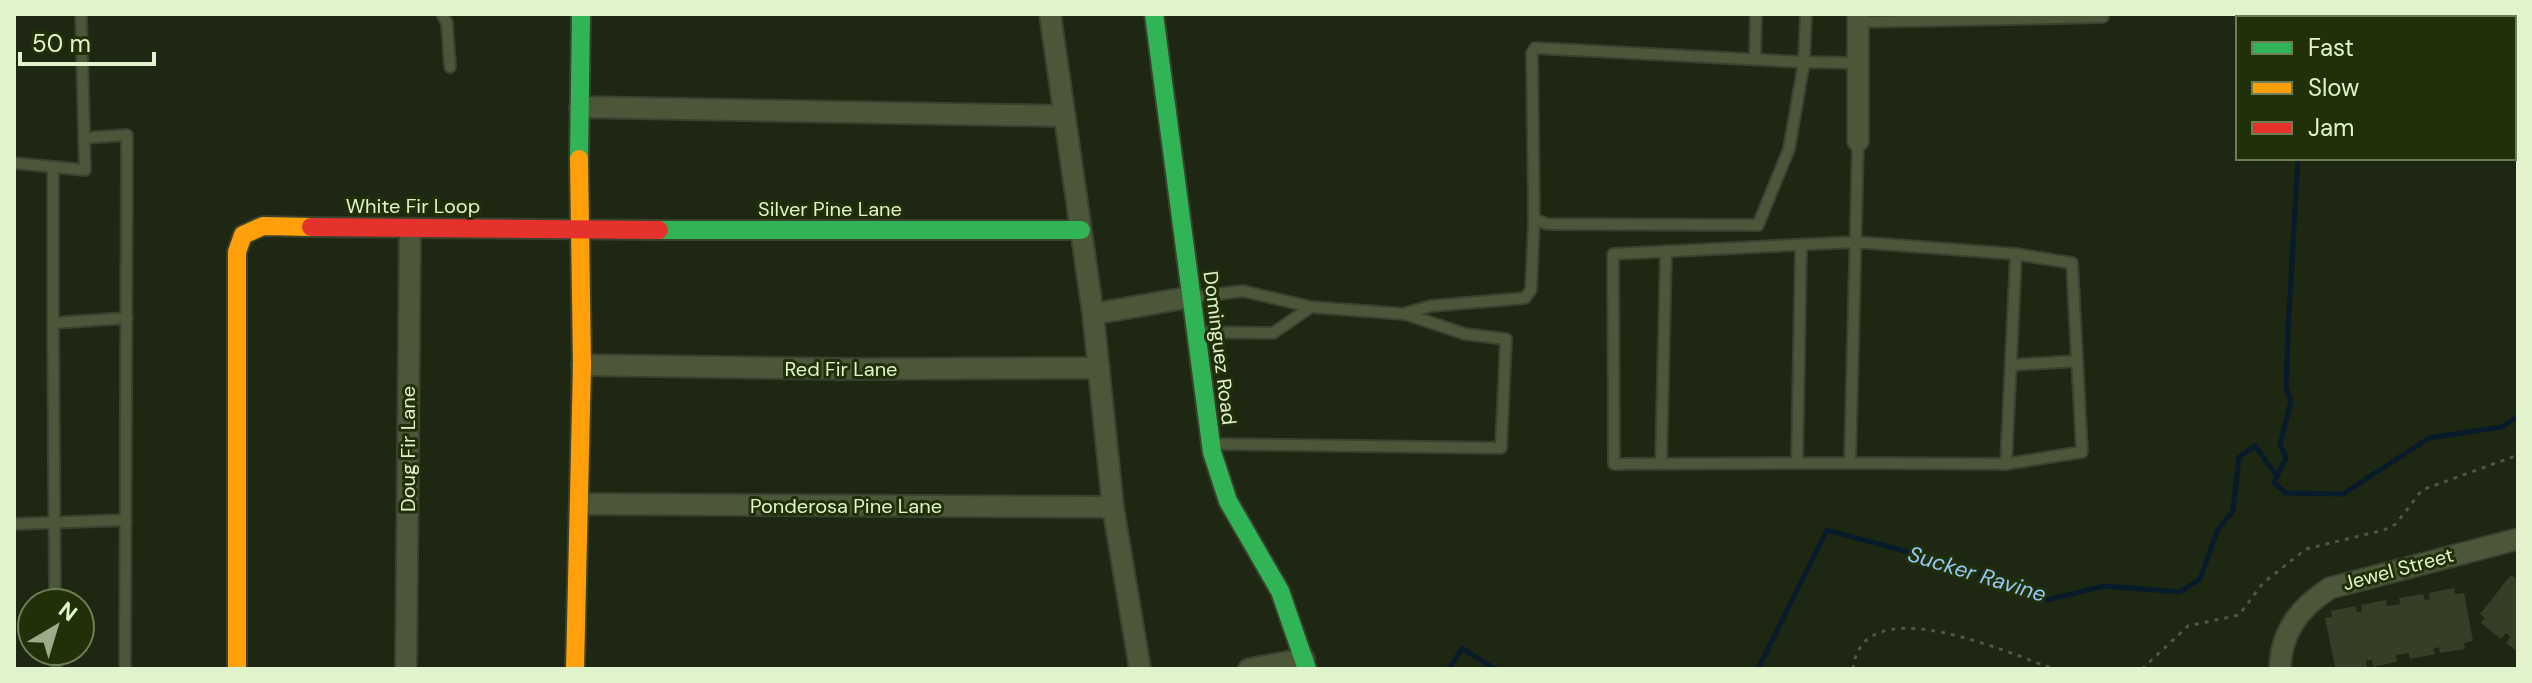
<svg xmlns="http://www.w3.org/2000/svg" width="2532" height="683" viewBox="0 0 2532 683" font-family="'DM Sans',sans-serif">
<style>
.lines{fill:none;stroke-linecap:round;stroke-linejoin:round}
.stream{stroke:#071b2b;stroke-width:5}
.building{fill:#353f27}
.lane-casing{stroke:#39412f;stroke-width:14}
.street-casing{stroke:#39412f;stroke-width:24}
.fast-casing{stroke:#39412f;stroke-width:22}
.slow-casing{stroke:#39412f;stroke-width:22}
.jam-casing{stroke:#39412f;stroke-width:22}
.path{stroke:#4e5741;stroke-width:3;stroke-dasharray:4 6;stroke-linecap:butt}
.lane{stroke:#4c573a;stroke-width:10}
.street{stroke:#4c573a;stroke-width:20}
.fast{stroke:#30b455;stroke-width:18}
.slow{stroke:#ff9f0a;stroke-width:18}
.jam{stroke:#e5322d;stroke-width:18}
.labels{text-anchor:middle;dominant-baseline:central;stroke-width:6;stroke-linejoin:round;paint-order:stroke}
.street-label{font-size:20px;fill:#e0f3cc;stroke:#203008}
.water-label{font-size:22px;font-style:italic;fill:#93c6f9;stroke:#203008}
</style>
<rect width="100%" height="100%" fill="#1e2711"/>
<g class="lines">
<g class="stream">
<polyline points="2301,18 2301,14"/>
<polyline points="2277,476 2274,483 2286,493 2343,494 2429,438 2502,427 2518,416"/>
<polyline points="1449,669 1462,648 1495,669"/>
<polyline points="1758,669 1827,530 1963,567 2046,600 2104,586 2180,592 2200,579 2218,529 2233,511 2239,457 2255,446 2277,476 2286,458 2280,444 2291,401 2286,388 2288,331 2298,158"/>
</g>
</g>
<g class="building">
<polygon points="2511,575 2518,580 2518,652 2506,643 2510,637 2506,633 2501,639 2481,623 2485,618 2480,614"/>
<polygon points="2454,588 2455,594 2464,593 2473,641 2464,643 2465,649 2440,653 2439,647 2433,649 2435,654 2410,659 2409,653 2396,655 2397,662 2373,667 2372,660 2366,661 2367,668 2361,669 2335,667 2325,618 2332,617 2331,611 2356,606 2357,612 2362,611 2361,605 2386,600 2387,606 2400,604 2399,598 2423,594 2425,600 2430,599 2429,593"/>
</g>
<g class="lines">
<g class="lane-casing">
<g id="lane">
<polyline points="442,14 447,23 450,67"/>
<polyline points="1806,14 1804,62 1535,48 1532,53 1534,219 1547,224 1758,225 1789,149 1804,62 1858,63"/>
<polyline points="1858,22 2103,17"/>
<polyline points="1755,58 1756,14"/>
<polyline points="84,138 127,135 125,669"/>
<polyline points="14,163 85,170 81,14"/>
<polyline points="53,167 53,323"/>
<polyline points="1192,297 1243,291 1311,307"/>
<polyline points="1406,313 1431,306 1525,298 1531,290 1534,219"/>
<polyline points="1196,332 1273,333 1311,307 1405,314 1465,334 1506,339 1501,448 1212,444"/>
<polyline points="2011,365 2077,361"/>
<polyline points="1797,463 1801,245"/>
<polyline points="1850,463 2006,464 2016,254 1855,242 1613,254 1614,464 1850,463 1858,141"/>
<polyline points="1661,464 1666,251"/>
<polyline points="2006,464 2082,452 2072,263 2016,254"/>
<polyline points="14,524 126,520"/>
<polyline points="55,603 53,323 127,318"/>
<polyline points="56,651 56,669"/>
</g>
</g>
<g class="street-casing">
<g id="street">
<polyline points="1050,14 1093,314 1113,507 1140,669"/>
<polyline points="580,107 1065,116"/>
<polyline points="1858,141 1858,14"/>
<polyline points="1093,314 1191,297"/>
<polyline points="582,365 848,369 1099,368"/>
<polyline points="580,504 1113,507"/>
<polyline points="406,669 410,230"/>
<polyline points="1249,669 1304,659"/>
<path d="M2280 669C2281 632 2299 608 2330 588L2518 539"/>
</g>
</g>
<g class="fast-casing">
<g id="fast">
<polyline points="1154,14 1212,452 1228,501 1280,591 1307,669"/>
<polyline points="579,159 581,14"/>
<polyline points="659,230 1081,230"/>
</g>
</g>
<g class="slow-casing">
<g id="slow">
<polyline points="237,669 237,252 243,235 263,226 311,227"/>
<polyline points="575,669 582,365 579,159"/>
</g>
</g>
<g class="jam-casing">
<polyline id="jam" points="311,227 659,230"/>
</g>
<g class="path">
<path d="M1853 669C1862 586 2008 653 2054 669"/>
<polyline points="2142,669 2188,626 2239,615 2263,583 2306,549 2384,530 2396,524 2422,490 2518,455"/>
</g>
<use href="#lane" class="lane"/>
<use href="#street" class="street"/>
<use href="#fast" class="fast"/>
<use href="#slow" class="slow"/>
<use href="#jam" class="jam"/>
</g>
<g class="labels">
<g class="street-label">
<text x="413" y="206">White Fir Loop</text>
<text x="830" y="209">Silver Pine Lane</text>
<text transform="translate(1220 348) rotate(83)">Dominguez Road</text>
<text x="841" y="369">Red Fir Lane</text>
<text transform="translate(408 449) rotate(-90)">Doug Fir Lane</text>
<text x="846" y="506">Ponderosa Pine Lane</text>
<text transform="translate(2398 569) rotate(-15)">Jewel Street</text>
</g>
<g class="water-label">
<text transform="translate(1977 574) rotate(17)">Sucker Ravine</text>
</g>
</g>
<rect width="2532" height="683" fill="none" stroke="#e0f3cc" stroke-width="32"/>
<rect x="2236" y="16" width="280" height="144" fill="#203008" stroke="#6d7e56" stroke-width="2"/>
<rect x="2252" y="42" width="40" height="12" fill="#30b455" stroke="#6d7e56" stroke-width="2"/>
<text x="2308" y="56" font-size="24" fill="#e0f3cc">Fast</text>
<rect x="2252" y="82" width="40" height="12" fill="#ff9f0a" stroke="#6d7e56" stroke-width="2"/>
<text x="2308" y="96" font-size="24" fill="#e0f3cc">Slow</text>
<rect x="2252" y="122" width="40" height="12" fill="#e5322d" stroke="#6d7e56" stroke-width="2"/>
<text x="2308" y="136" font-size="24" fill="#e0f3cc">Jam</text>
<g transform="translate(56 627) rotate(38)"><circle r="38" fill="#203008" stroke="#6d7e56" stroke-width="2"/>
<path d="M0-6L14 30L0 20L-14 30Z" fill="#9cac8b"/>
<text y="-12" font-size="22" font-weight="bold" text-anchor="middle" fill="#e0f3cc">N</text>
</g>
<path d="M20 52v12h134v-12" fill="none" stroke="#e0f3cc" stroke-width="4"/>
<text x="32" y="52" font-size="24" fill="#e0f3cc" stroke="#203008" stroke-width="6" paint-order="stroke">50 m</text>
</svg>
